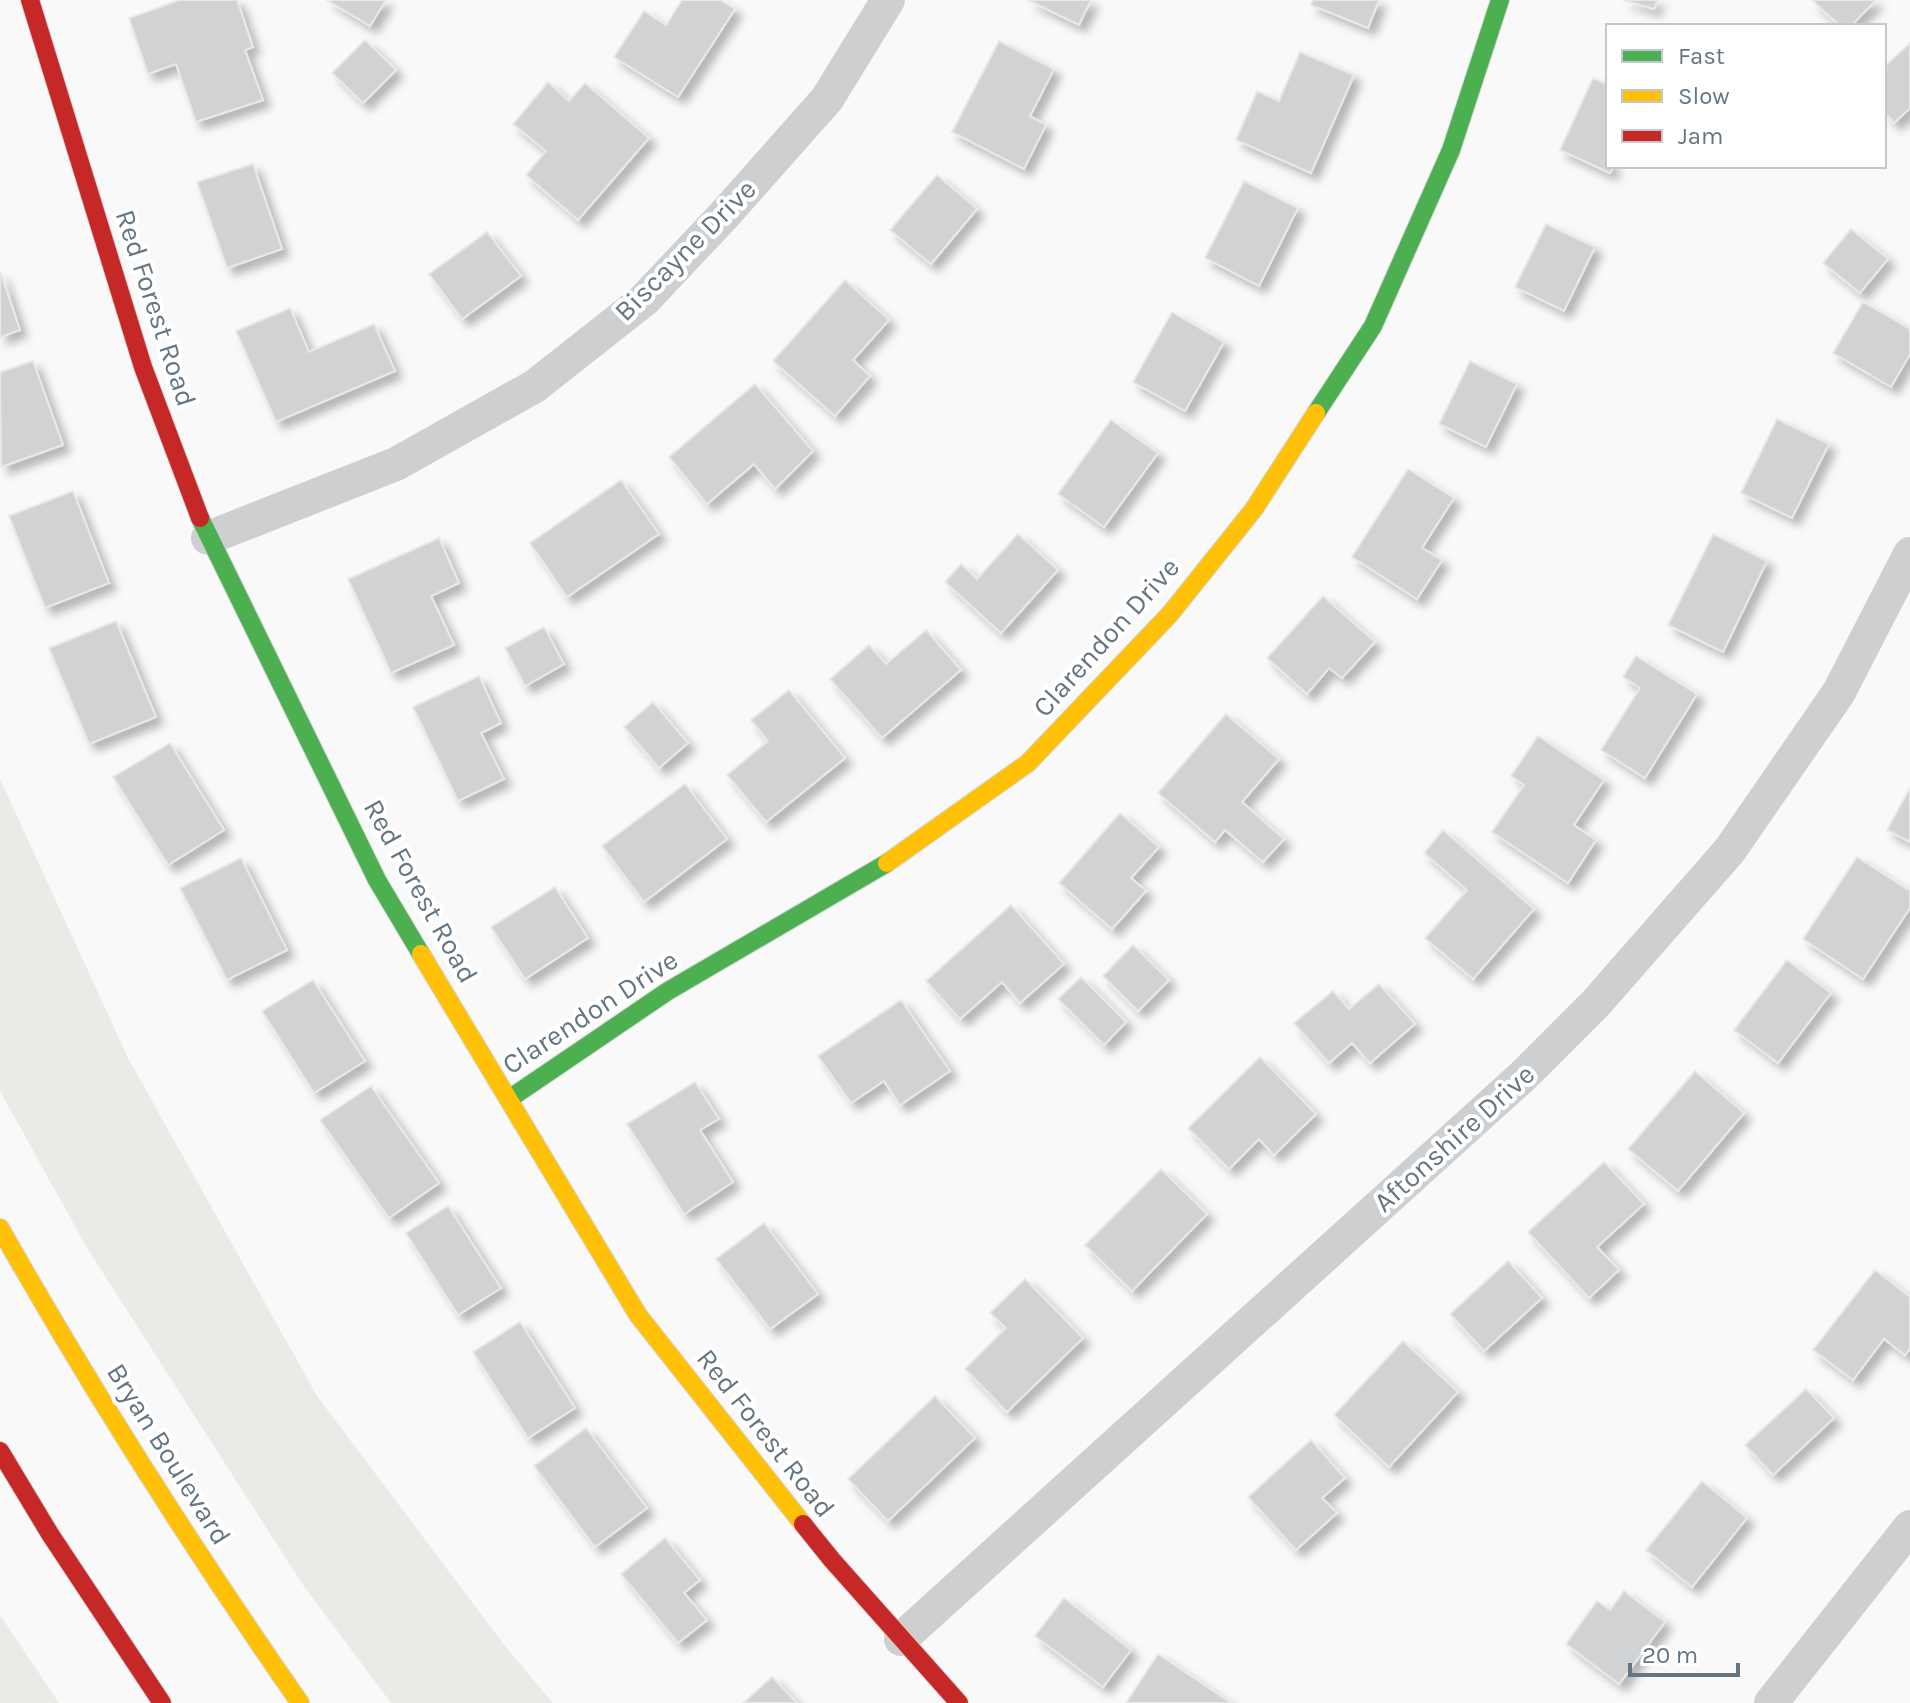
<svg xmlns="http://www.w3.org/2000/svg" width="1910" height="1703" viewBox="0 0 1910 1703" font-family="Karla,sans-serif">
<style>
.green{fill:#e8ebe6}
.building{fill:#d0d2d3;stroke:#e8e8e8;stroke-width:2;filter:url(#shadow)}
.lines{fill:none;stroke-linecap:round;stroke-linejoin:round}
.fast-casing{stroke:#d5d6d7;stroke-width:20}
.slow-casing{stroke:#d5d6d7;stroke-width:20}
.jam-casing{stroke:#d5d6d7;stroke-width:20}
.street{stroke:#cecfd0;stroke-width:34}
.fast{stroke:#4caf50;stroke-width:18}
.slow{stroke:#ffc107;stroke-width:18}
.jam{stroke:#c62828;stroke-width:18}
.labels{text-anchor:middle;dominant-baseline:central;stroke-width:8;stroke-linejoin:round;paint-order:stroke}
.street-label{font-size:28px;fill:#657683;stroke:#fff}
</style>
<defs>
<filter id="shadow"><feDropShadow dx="7" dy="7" stdDeviation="4" flood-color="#0004"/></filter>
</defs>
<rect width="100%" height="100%" fill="#f9f9f9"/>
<g class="green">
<polygon points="0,779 128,1058 317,1396 505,1646 553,1703 391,1703 303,1585 87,1248 0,1091"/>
<polygon points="0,1615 59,1703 0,1703"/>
</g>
<g class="building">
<polygon points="180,0 237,0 253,47 245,50 263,100 196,122 176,64 148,74 129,18"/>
<polygon points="327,0 386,0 370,26"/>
<polygon points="682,0 720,0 735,9 678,97 614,57 644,11 666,25"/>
<polygon points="1028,0 1091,0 1079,25"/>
<polygon points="1313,0 1379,0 1368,28 1311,5"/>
<polygon points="1623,0 1657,0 1654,9"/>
<polygon points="1812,0 1876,0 1851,26 1840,26"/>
<polygon points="365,40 396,70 363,103 332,73"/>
<polygon points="999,41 1054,69 1030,116 1046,125 1024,169 952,132"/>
<polygon points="1910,43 1910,108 1894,123 1884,112 1884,67"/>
<polygon points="1300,52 1354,75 1311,173 1236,140 1257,91 1279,101"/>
<polygon points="1593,78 1608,85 1608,166 1614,166 1610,173 1560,150"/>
<polygon points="548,82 569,101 585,83 649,138 578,220 526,175 546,151 513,124"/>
<polygon points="253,164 282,249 227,268 197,182"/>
<polygon points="937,175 977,209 931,264 890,230"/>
<polygon points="1244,181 1298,208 1259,286 1205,258"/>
<polygon points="1546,224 1595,247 1564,311 1515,287"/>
<polygon points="1851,229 1888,259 1860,293 1823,263"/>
<polygon points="487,232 521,276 462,319 429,274"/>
<polygon points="0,271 20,330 0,337"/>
<polygon points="845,280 889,320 853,360 870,376 835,416 773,361"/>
<polygon points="1863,302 1910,329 1910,354 1891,387 1833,353"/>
<polygon points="290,308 309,352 374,324 395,371 276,422 236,331"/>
<polygon points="1172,312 1224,342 1185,411 1133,382"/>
<polygon points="33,361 63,445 1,467 0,372"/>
<polygon points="1470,361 1517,384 1486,447 1439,424"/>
<polygon points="755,384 813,451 775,489 754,464 707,504 669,457"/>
<polygon points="1777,419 1829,444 1792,518 1741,493"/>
<polygon points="1111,420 1158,453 1104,527 1058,494"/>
<polygon points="1408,469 1454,498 1422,548 1442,560 1417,599 1352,557"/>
<polygon points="621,480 659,534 567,597 530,543"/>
<polygon points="73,491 109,583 45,608 9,516"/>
<polygon points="1018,534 1058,570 1001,633 945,582 961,564 977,579"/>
<polygon points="1713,534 1767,561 1723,652 1668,625"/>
<polygon points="439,538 459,583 431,596 454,645 391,673 348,579"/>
<polygon points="1323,596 1375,642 1342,678 1329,668 1307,694 1267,658"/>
<polygon points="116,621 156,717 89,744 49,648"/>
<polygon points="544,627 564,664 525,686 505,648"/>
<polygon points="926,630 961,670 882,738 830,679 869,645 886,664"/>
<polygon points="1636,656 1697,694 1645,778 1601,750 1640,688 1623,677"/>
<polygon points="479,676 501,723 481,733 504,779 458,801 413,707"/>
<polygon points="789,690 845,758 766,822 727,775 768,741 751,720"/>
<polygon points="653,702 688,743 659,768 624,727"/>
<polygon points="1226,714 1279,759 1242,802 1284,839 1263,862 1225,830 1215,842 1158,793"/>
<polygon points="1538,736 1604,780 1574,825 1596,840 1568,883 1492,832 1524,785 1511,776"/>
<polygon points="170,743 224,830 168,865 113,777"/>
<polygon points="685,784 727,839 644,902 602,846"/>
<polygon points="1910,788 1910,842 1887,830"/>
<polygon points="1120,813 1159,847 1131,878 1146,891 1112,929 1059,883"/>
<polygon points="1443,830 1534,909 1473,979 1425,938 1467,890 1424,853"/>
<polygon points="1857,857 1910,891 1910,908 1863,979 1803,939"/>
<polygon points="241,858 287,950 227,980 180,888"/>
<polygon points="555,887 588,938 525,979 491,927"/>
<polygon points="1011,905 1064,964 1020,1003 1002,982 960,1019 926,981"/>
<polygon points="1133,945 1169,980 1138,1011 1103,976"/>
<polygon points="1787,960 1831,993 1778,1063 1734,1030"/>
<polygon points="1081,977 1126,1022 1104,1045 1058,999"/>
<polygon points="313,980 365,1061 314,1093 262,1011"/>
<polygon points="1379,984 1415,1024 1370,1063 1352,1043 1329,1063 1294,1023 1333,991 1349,1009"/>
<polygon points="901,1000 950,1071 900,1105 884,1081 851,1103 818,1056"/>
<polygon points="1260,1057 1316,1114 1274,1155 1259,1139 1229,1169 1188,1128"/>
<polygon points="1695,1071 1744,1113 1678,1191 1628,1149"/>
<polygon points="695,1082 719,1119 700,1130 733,1182 684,1214 627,1124"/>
<polygon points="371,1086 439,1183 389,1218 320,1120"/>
<polygon points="1604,1162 1644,1204 1597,1247 1619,1270 1589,1298 1528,1232"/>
<polygon points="1161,1169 1207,1214 1132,1291 1085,1245"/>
<polygon points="448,1206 501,1288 458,1315 406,1233"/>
<polygon points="764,1223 818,1294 770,1329 716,1259"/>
<polygon points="1508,1261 1542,1298 1484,1351 1450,1314"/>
<polygon points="1875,1270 1910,1297 1910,1349 1905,1355 1884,1339 1853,1380 1813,1350"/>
<polygon points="1025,1279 1083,1338 1007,1412 965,1369 1006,1328 990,1313"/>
<polygon points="520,1322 575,1408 528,1438 473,1352"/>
<polygon points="1403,1341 1458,1392 1389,1467 1334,1415"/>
<polygon points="1806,1389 1834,1418 1773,1475 1745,1445"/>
<polygon points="935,1396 975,1438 888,1521 848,1479"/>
<polygon points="586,1428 647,1508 595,1547 534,1466"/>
<polygon points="1311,1440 1345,1478 1322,1498 1337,1513 1296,1550 1248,1497"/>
<polygon points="1702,1481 1747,1518 1692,1587 1646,1550"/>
<polygon points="665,1538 700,1580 684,1593 707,1620 678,1643 621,1574"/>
<polygon points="1624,1591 1665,1622 1619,1684 1566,1644 1597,1601 1610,1610"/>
<polygon points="1064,1598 1131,1650 1103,1687 1035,1636"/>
<polygon points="1158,1654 1231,1703 1126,1703"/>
<polygon points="772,1677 797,1703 743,1703"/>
</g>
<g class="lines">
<g class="fast-casing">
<g id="fast">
<polyline points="1316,413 1373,326 1451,150 1500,0"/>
<polyline points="200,518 377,880 421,954"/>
<polyline points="509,1099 668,991 887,863"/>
</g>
</g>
<g class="slow-casing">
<g id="slow">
<polyline points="887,863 1028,763 1170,614 1254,509 1316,413"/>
<polyline points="421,954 638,1315 803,1524"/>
<path d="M0 1228C92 1391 193 1549 300 1703"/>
</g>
</g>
<g class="jam-casing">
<g id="jam">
<polyline points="30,0 143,367 200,518"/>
<polyline points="0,1451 50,1534 162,1703"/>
<polyline points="803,1524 832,1560 959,1703"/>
</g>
</g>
<g class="street">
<polyline points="208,538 396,464 535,386 644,300 726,213 827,99 888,0"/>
<polyline points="901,1639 1524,1075 1596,1003 1730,850 1839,692 1910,554"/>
<polyline points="1771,1703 1910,1527"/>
</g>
<use href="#fast" class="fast"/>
<use href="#slow" class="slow"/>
<use href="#jam" class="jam"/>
</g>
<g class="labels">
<g class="street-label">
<text transform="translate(685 250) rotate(-45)">Biscayne Drive</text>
<text transform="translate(156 308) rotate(72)">Red Forest Road</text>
<text transform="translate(1106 637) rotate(-48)">Clarendon Drive</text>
<text transform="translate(421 891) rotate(61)">Red Forest Road</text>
<text transform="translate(590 1012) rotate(-33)">Clarendon Drive</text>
<text transform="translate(1454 1138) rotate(-42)">Aftonshire Drive</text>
<text transform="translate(766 1433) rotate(52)">Red Forest Road</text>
<text transform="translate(169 1454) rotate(58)">Bryan Boulevard</text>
</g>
</g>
<rect x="1606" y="24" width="280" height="144" fill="#ffffff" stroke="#c1c8cd" stroke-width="2"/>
<rect x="1622" y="50" width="40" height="12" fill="#4caf50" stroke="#c1c8cd" stroke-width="2"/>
<text x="1678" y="64" font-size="24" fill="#657683">Fast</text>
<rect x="1622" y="90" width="40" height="12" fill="#ffc107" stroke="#c1c8cd" stroke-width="2"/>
<text x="1678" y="104" font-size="24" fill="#657683">Slow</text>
<rect x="1622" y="130" width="40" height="12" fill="#c62828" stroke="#c1c8cd" stroke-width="2"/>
<text x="1678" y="144" font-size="24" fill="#657683">Jam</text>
<path d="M1630 1663v12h108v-12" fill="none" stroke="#657683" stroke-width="4"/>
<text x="1642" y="1663" font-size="24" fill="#657683" stroke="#ffffff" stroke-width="6" paint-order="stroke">20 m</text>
</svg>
